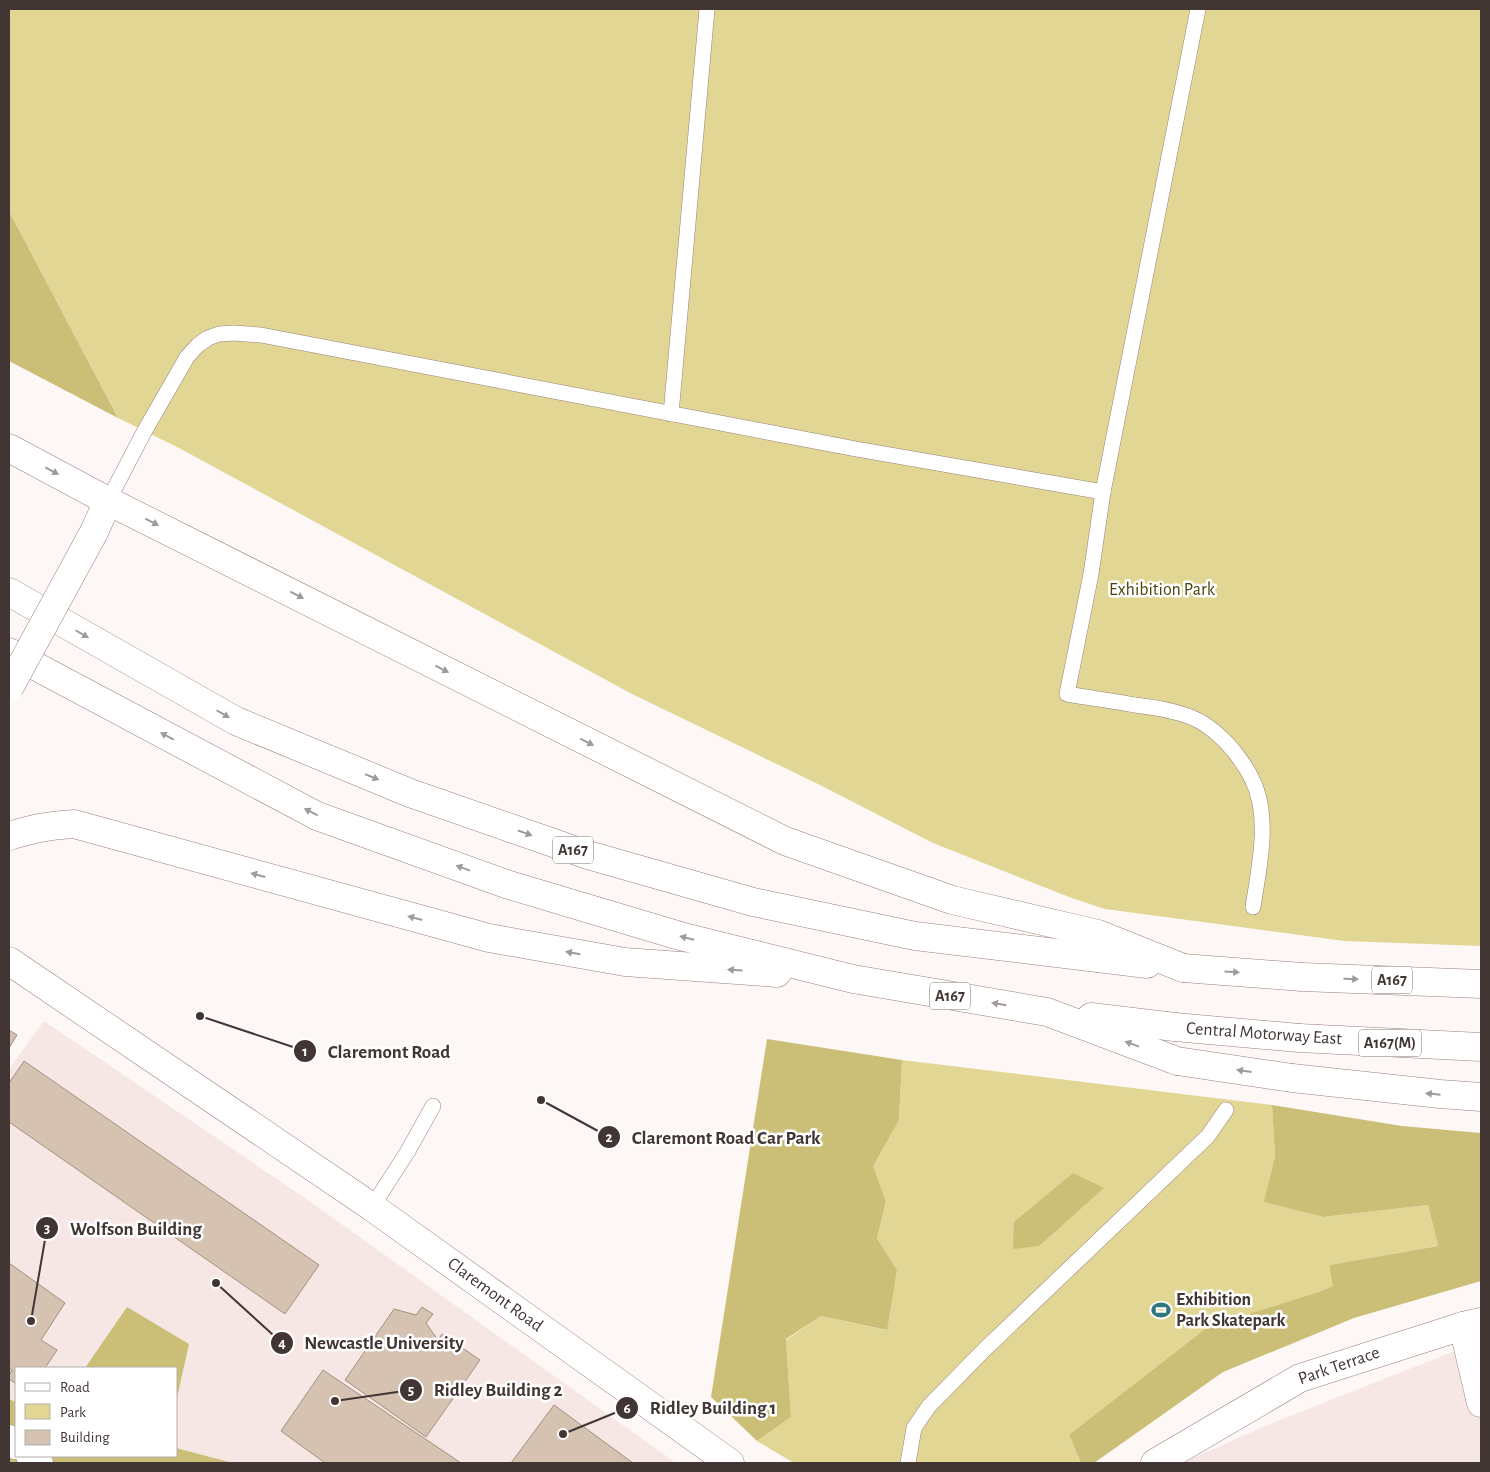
<svg xmlns="http://www.w3.org/2000/svg" width="1490" height="1472" viewBox="0 0 1490 1472" font-family="'Alegreya Sans',sans-serif">
<style>
.built{fill:#f6e7e4;fill-rule:evenodd}
.green{fill:#e1d694}
.forest{fill:#cbbf78}
.building{fill:#d5c2b1;stroke:#a2907f}
.lines{fill:none;stroke-linecap:round;stroke-linejoin:round}
.lane-casing{stroke:#9a807b;stroke-width:16}
.street-casing{stroke:#9a807b;stroke-width:29}
.secondary-casing{stroke:#9a807b;stroke-width:29}
.highway-casing{stroke:#9a807b;stroke-width:29}
.lane{stroke:#fff;stroke-width:15}
.street{stroke:#fff;stroke-width:28}
.secondary{stroke:#fff;stroke-width:28}
.highway{stroke:#fff;stroke-width:28}
.secondary-bridge-casing{stroke:#9a807b;stroke-width:29;stroke-linecap:butt}
.highway-bridge-casing{stroke:#9a807b;stroke-width:29;stroke-linecap:butt}
.secondary-bridge{stroke:#fff;stroke-width:28}
.highway-bridge{stroke:#fff;stroke-width:28}
.oneway{fill:#a09a9a}
.labels{text-anchor:middle;dominant-baseline:central;stroke-width:5;stroke-linejoin:round;paint-order:stroke}
.shield{fill:#fff;stroke:#7a7271;stroke-width:1}
.shield-label{font-size:16px;font-weight:bold;fill:#413634}
.park-label{font-size:18px;fill:#4e450c;stroke:#fff}
.street-label{font-size:18px;fill:#413634;stroke:#fff}
.poi-label{font-size:18px;font-weight:bold;fill:#413634;stroke:#fff;text-anchor:start}
.leader{fill:none;stroke:#413634;stroke-width:2}
.callout-dot{fill:#413634;stroke:#fff;stroke-width:2}
.mark-label{font-size:15px;text-anchor:middle;font-weight:bold;fill:#fff}
.callout-label{font-size:19px;text-anchor:middle;font-weight:bold;fill:#413634;stroke:#fff;stroke-width:5;stroke-linejoin:round;paint-order:stroke}
</style>
<rect width="100%" height="100%" fill="#fdf7f6"/>
<g class="built">
<path d="M44 1021 305 1198 676 1463H19L9 1456V1069ZM16 1368H176V1456H16Z"/>
<polygon points="1481,1345 1481,1463 1184,1463 1193,1458 1270,1424 1460,1349"/>
</g>
<g class="green">
<polygon points="9,9 1481,9 1481,946 1344,941 1105,909 1069,897 933,843 818,784 632,694 179,448 118,418 9,211"/>
<polygon points="902,1060 1272,1105 1275,1156 1265,1202 1323,1217 1428,1205 1438,1246 1329,1265 1334,1286 1319,1292 1069,1435 1081,1463 794,1463 757,1441 791,1417 786,1340 821,1316 886,1330 897,1270 877,1238 886,1202 872,1165 899,1120"/>
</g>
<g class="forest">
<polygon points="9,211 118,418 9,361"/>
<polygon points="767,1039 902,1060 899,1120 873,1166 886,1202 877,1238 897,1270 887,1330 821,1316 786,1339 791,1417 757,1441 711,1397"/>
<polygon points="1272,1105 1402,1126 1481,1133 1481,1281 1354,1318 1223,1372 1094,1463 1081,1463 1069,1435 1208,1327 1319,1292 1333,1286 1329,1265 1438,1246 1428,1205 1323,1217 1264,1202 1275,1156"/>
<polygon points="1073,1173 1104,1188 1039,1246 1013,1249 1014,1222"/>
<polygon points="127,1307 189,1344 176,1402 176,1368 85,1368"/>
<polygon points="9,1399 16,1402 16,1456 176,1456 176,1448 233,1463 9,1463"/>
</g>
<g class="building">
<polygon points="9,1030 17,1035 9,1048"/>
<polygon points="24,1061 319,1265 285,1314 9,1122 9,1083"/>
<polygon points="9,1263 65,1303 41,1340 57,1350 45,1368 16,1368 16,1384 9,1379 9,1375 12,1370 9,1368"/>
<polygon points="422,1307 433,1314 426,1323 438,1340 442,1334 480,1360 426,1437 345,1380 394,1309 416,1315"/>
<polygon points="323,1370 461,1463 325,1463 281,1431"/>
<polygon points="554,1405 633,1463 511,1463"/>
</g>
<g class="lines">
<g class="lane-casing">
<g id="lane">
<path d="M1198 9 1103 492 1091 574 1067 694C1090 698 1113 701 1135 705 1153 707 1171 710 1188 716 1205 722 1221 736 1233 750 1240 759 1247 768 1252 779 1271 817 1259 867 1253 907"/>
<polyline points="671,414 707,9"/>
<polyline points="108,501 144,432 187,357 198,345 208,338 219,334 233,333 261,335 856,449 1103,492"/>
<polyline points="372,1207 408,1151 433,1106"/>
<polyline points="908,1463 914,1428 929,1406 984,1350 1208,1136 1226,1110"/>
</g>
</g>
<g class="street-casing">
<g id="street">
<polyline points="1463,1326 1481,1403"/>
<polyline points="9,1439 16,1445"/>
<polyline points="30,1456 39,1463"/>
<polyline points="1155,1463 1300,1378 1463,1326 1481,1322"/>
</g>
</g>
<g class="secondary-casing">
<g id="secondary">
<polyline points="94,532 108,501"/>
<polyline points="9,961 372,1207 730,1463"/>
</g>
</g>
<g class="highway-casing">
<g id="highway">
<polyline points="9,448 108,501 785,841 952,900 1098,934 1183,968"/>
<polyline points="9,592 236,721 410,793 588,855 753,902 915,936 1147,964"/>
<polyline points="9,652 317,816 509,885 680,936 853,979 1047,1012 1177,1061"/>
<path d="M9 836C32 829 49 825 74 824L489 938 625 962 777 973"/>
<polyline points="1302,977 1481,984"/>
<polyline points="1091,1017 1175,1027"/>
<polyline points="1299,1038 1481,1047"/>
<polyline points="1292,1078 1440,1094 1481,1097"/>
</g>
</g>
<use href="#lane" class="lane"/>
<use href="#street" class="street"/>
<use href="#secondary" class="secondary"/>
<use href="#highway" class="highway"/>
<g class="secondary-bridge-casing">
<polyline id="secondary-bridge" points="9,688 94,532"/>
</g>
<g class="highway-bridge-casing">
<g id="highway-bridge">
<polyline points="1183,968 1302,977"/>
<polyline points="1175,1027 1299,1038"/>
<polyline points="1177,1061 1292,1078"/>
</g>
</g>
<use href="#secondary-bridge" class="secondary-bridge"/>
<use href="#highway-bridge" class="highway-bridge"/>
</g>
<defs><path id="oneway-solid" d="M-6-.8H1V-3.2L6.5 0L1 3.2V.8H-6Z" transform="scale(1.25)"/></defs>
<g class="oneway">
<use href="#oneway-solid" transform="translate(52 471) rotate(28)"/>
<use href="#oneway-solid" transform="translate(152 522) rotate(27)"/>
<use href="#oneway-solid" transform="translate(297 595) rotate(27)"/>
<use href="#oneway-solid" transform="translate(82 634) rotate(30)"/>
<use href="#oneway-solid" transform="translate(442 669) rotate(27)"/>
<use href="#oneway-solid" transform="translate(223 714) rotate(30)"/>
<use href="#oneway-solid" transform="translate(167 736) rotate(-152)"/>
<use href="#oneway-solid" transform="translate(587 742) rotate(27)"/>
<use href="#oneway-solid" transform="translate(372 777) rotate(22)"/>
<use href="#oneway-solid" transform="translate(311 812) rotate(-153)"/>
<use href="#oneway-solid" transform="translate(525 833) rotate(19)"/>
<use href="#oneway-solid" transform="translate(463 868) rotate(-160)"/>
<use href="#oneway-solid" transform="translate(258 875) rotate(-165)"/>
<use href="#oneway-solid" transform="translate(415 918) rotate(-165)"/>
<use href="#oneway-solid" transform="translate(687 938) rotate(-166)"/>
<use href="#oneway-solid" transform="translate(573 953) rotate(-170)"/>
<use href="#oneway-solid" transform="translate(735 970) rotate(-176)"/>
<use href="#oneway-solid" transform="translate(1232 972) rotate(4)"/>
<use href="#oneway-solid" transform="translate(1351 979) rotate(2)"/>
<use href="#oneway-solid" transform="translate(999 1004) rotate(-171)"/>
<use href="#oneway-solid" transform="translate(1132 1044) rotate(-160)"/>
<use href="#oneway-solid" transform="translate(1244 1071) rotate(-172)"/>
<use href="#oneway-solid" transform="translate(1433 1094) rotate(-174)"/>
</g>
<defs>
<g id="stadium-bare" transform="scale(1.5)"><path d="M0-5a6.5 5 0 1 0 0 10a6.5 5 0 1 0 0-10ZM-3.5-1.8h7v3.6h-7Z" fill="#2e777d" stroke="#fff" stroke-width="2.5" paint-order="stroke"/></g>
</defs>
<g fill-rule="evenodd">
<use href="#stadium-bare" x="1161" y="1310"/>
</g>
<g class="labels">
<g class="shield">
<rect x="553" y="836.5" width="40" height="27" rx="4"/>
<rect x="1372" y="966.5" width="40" height="27" rx="4"/>
<rect x="930" y="982.5" width="40" height="27" rx="4"/>
<rect x="1359" y="1029.5" width="62" height="27" rx="4"/>
</g>
<g class="shield-label">
<text x="573" y="850">A167</text>
<text x="1392" y="980">A167</text>
<text x="950" y="996">A167</text>
<text x="1390" y="1043">A167(M)</text>
</g>
<g class="park-label">
<text x="1162" y="590">Exhibition Park</text>
</g>
<g class="street-label">
<text transform="translate(1264 1034) rotate(4)">Central Motorway East</text>
<text transform="translate(495 1295) rotate(36)">Claremont Road</text>
<text transform="translate(1339 1366) rotate(-19)">Park Terrace</text>
</g>
<g class="poi-label">
<text x="1176" y="1300">Exhibition<tspan x="1176" dy="21">Park Skatepark</tspan></text>
</g>
</g>
<path class="leader" d="M200 1016L305 1051M541 1100L609 1137M31 1321L47 1228M216 1283L282 1343M335 1401L411 1390M563 1434L627 1408"/>
<g class="callout-dot">
<circle cx="200" cy="1016" r="5"/>
<circle cx="541" cy="1100" r="5"/>
<circle cx="31" cy="1321" r="5"/>
<circle cx="216" cy="1283" r="5"/>
<circle cx="335" cy="1401" r="5"/>
<circle cx="563" cy="1434" r="5"/>
<circle cx="305" cy="1051" r="12"/>
<circle cx="609" cy="1137" r="12"/>
<circle cx="47" cy="1228" r="12"/>
<circle cx="282" cy="1343" r="12"/>
<circle cx="411" cy="1390" r="12"/>
<circle cx="627" cy="1408" r="12"/>
</g>
<g class="mark-label">
<text x="305" y="1056">1</text>
<text x="609" y="1142">2</text>
<text x="47" y="1233">3</text>
<text x="282" y="1348">4</text>
<text x="411" y="1395">5</text>
<text x="627" y="1413">6</text>
</g>
<g class="callout-label">
<text x="389" y="1058">Claremont Road</text>
<text x="726" y="1144">Claremont Road Car Park</text>
<text x="136" y="1235">Wolfson Building</text>
<text x="384" y="1349">Newcastle University</text>
<text x="498" y="1396">Ridley Building 2</text>
<text x="713" y="1414">Ridley Building 1</text>
</g>
<rect width="1490" height="1472" fill="none" stroke="#413634" stroke-width="20"/>
<rect x="15" y="1367" width="162" height="90" fill="#ffffff" stroke="#b3afae"/>
<rect x="25" y="1383" width="25" height="8" fill="#ffffff" stroke="#b3afae"/>
<text x="60" y="1392" font-size="15" fill="#413634">Road</text>
<rect x="25" y="1404" width="25" height="15" fill="#e1d694" stroke="#b3afae"/>
<text x="60" y="1417" font-size="15" fill="#413634">Park</text>
<rect x="25" y="1430" width="25" height="15" fill="#d5c2b1" stroke="#b3afae"/>
<text x="60" y="1442" font-size="15" fill="#413634">Building</text>
</svg>
